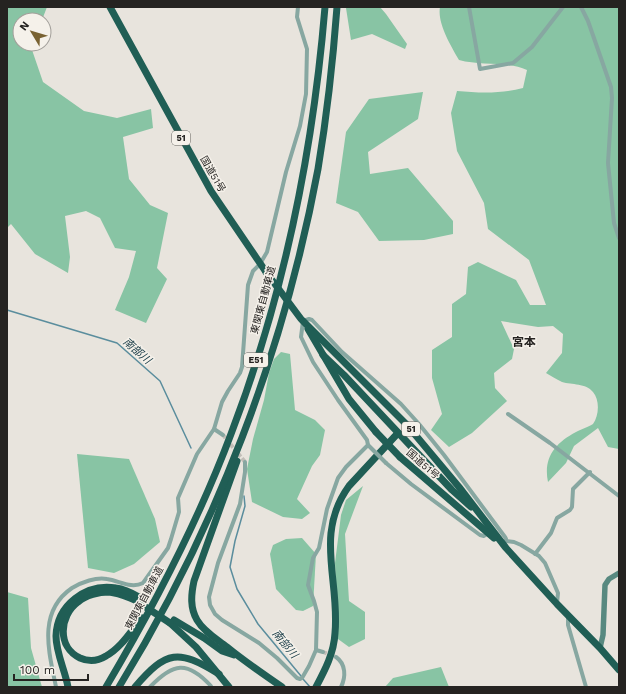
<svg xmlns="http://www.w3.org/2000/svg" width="626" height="694" viewBox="0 0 626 694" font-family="'Work Sans','Noto Sans JP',sans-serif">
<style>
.green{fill:#88c4a4}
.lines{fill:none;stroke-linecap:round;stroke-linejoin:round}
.stream{stroke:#5a8d9d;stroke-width:1.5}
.street-tunnel{stroke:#c1bdb7;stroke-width:4;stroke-dasharray:4 2;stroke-linecap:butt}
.street{stroke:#87a7a1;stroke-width:4}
.secondary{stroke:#588980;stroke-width:5.5}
.highway{stroke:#205e55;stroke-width:7}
.street-bridge{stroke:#87a7a1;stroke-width:4}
.highway-bridge{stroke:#205e55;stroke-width:7}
.labels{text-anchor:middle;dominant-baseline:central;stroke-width:3;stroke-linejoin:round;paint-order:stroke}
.shield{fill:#f5f1ea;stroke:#63615d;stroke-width:1}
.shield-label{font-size:9px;font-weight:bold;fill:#252321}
.street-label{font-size:10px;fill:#252321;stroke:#f5f1ea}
.water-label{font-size:11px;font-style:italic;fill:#1e404b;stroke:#f5f1ea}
.quarter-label{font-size:12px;font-weight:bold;fill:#252321;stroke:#f5f1ea}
</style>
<rect width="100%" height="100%" fill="#e8e4dd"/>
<g class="green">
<polygon points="7,7 47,7 42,20 20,20 20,44 32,44 31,47 43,82 84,111 117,118 151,109 153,128 123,137 129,179 150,205 168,213 157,268 167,279 146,323 115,310 129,277 136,251 115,248 100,218 86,211 65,216 70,257 68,273 35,254 11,224 7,228"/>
<polygon points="349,7 380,7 386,14 407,44 405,49 372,34 351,40 346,8"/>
<path d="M440 7H619V449L608 447 598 428 574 446 566 463 548 482C543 458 555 443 576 432 581 429 589 427 593 424 599 416 600 400 593 392 586 383 572 385 562 382 556 379 551 376 546 373L562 353 563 334 553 326 538 327 501 321 514 349 512 359 494 373 495 388 507 401 472 433 449 447 431 430 442 414 432 378V350L452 337V304L466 294 468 267 478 262 516 280 530 305H546L529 260 488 229 484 203 457 151 451 113 457 91C479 93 501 94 523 88L527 70C508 61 481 66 459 60 451 46 437 23 440 7Z"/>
<polygon points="423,92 418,119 368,152 370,174 408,168 453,221 453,234 424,240 379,241 358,212 336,203 346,132 369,99"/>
<polygon points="281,352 290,354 295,410 315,420 325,430 320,455 312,466 297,499 310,513 302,519 283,517 252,502 247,469 253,439 264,400 269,373 274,359"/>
<polygon points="77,454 129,459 155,519 160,542 134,564 114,573 88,568"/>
<polygon points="363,486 345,534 349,601 365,612 365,639 349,647 338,639 335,563 341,515 346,500"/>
<polygon points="302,538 316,554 313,606 303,611 296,610 276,589 270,554 273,545 286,539"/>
<polygon points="7,592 28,598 31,648 42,687 7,687"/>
<polygon points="441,667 449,687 385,687 393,678"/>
</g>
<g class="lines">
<g class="stream">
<polyline points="7,310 117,343 160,381 191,448"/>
<polyline points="244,496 245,506 235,541 230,567 237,589 258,624 301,676"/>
<polyline points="303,679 310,687"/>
</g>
<g class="street-tunnel">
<polyline points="223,435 245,462"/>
<polyline points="323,652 336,657"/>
</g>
<g class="street">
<polyline points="469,7 480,69 513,63 532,47 563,7"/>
<polyline points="581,7 588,21 611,87 612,98 608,163 614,223 619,238"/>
<polyline points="508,414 550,443 619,496"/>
<polyline points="214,429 223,435"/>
<polyline points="245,462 245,472 240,504 218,563 209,597 210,605 215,614 222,620 259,643 277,658 297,678 300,679 302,678 309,666 316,650 317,612 314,601 308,585 313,558 319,548 327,509 338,478 346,467 368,445 367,440 338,400 313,362 301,337 303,321 309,319 312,320 342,352 401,404 419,424 444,455 505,537 506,539 504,544"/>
<polyline points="386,463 411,484 480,535 484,536 488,533"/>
<polyline points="506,541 514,542 521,545 539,556 545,563 558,593 557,603"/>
<polyline points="535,554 551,533 557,518 570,510 572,507 573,489 590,472"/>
<polyline points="568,616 568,625 586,687"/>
<polyline points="316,650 323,652"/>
<path d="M336 657C346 664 346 677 341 687"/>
<path d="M56 687C49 652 37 612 72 588 82 582 96 577 107 579 120 581 131 589 143 583L168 548 171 539 179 512 178 498 197 454 214 429 222 402 228 391 240 373 242 367 248 285 253 271 260 264 267 252 286 172 300 126 306 94 307 49 297 17 298 7"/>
<path d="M150 687C173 663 187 660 211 686"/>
</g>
<polyline class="secondary" points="600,648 603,635 605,585 609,579 619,573"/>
<g class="highway">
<polyline points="110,7 211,191 266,272"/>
<polyline points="303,321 407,425 459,487 506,548 557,604 600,648 619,670"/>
<polyline points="308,329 349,399 376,432"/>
<polyline points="323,355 344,375 452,490 471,507"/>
<polyline points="400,457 494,538"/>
<path d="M237 461 194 581C191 595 190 608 197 620 204 632 217 639 227 647 244 661 263 674 282 687"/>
<path d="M135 600C127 597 119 593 109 592 99 592 86 595 78 602 59 616 57 647 80 658 89 662 98 661 106 656 121 648 131 631 142 618"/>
<polyline points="174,620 204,638 222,651 234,655"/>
<polyline points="170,623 196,647 229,687"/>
<path d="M68 687C65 670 56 653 56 636 57 605 86 583 116 588 124 589 132 593 139 597"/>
<path d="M106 687C154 606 198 522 231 434 283 298 313 152 325 7"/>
<path d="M119 687C216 529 284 352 318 169 327 115 333 61 337 7"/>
<path d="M135 687C167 650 178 649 219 674"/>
<path d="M316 687C325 670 334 653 335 633 340 580 314 534 349 486L398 433"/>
</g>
<polyline class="street-bridge" points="368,445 386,463"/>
<g class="highway-bridge">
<polyline points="266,272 301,319"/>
<polyline points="376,432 400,457"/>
<polyline points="135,600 170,623"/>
</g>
</g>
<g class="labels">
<g class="shield">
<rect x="172" y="131" width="18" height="14" rx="3"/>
<rect x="244" y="353" width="24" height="14" rx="3"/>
<rect x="402" y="422" width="18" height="14" rx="3"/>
</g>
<g class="shield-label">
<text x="181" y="138">51</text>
<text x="256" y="360">E51</text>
<text x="411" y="429">51</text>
</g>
<g class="street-label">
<text transform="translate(213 174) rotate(60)">国道51号</text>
<text transform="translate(263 300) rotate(-75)">東関東自動車道</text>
<text transform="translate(423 464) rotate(41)">国道51号</text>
<text transform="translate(144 598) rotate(-62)">東関東自動車道</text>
</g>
<g class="water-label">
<text transform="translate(137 351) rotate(41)">南部川</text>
<text transform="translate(285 644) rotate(50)">南部川</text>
</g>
<g class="quarter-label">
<text x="524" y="342">宮本</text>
</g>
</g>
<rect width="626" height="694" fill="none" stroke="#252321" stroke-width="16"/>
<g transform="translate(32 32) rotate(308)"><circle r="19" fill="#f5f1ea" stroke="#a29f9a"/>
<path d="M0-3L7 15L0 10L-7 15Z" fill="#796232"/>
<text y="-6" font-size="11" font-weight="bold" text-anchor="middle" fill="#252321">N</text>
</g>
<path d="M14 674v6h74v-6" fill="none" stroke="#252321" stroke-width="2"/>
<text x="20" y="674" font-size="12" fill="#252321" stroke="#f5f1ea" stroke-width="3" paint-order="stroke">100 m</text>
</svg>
